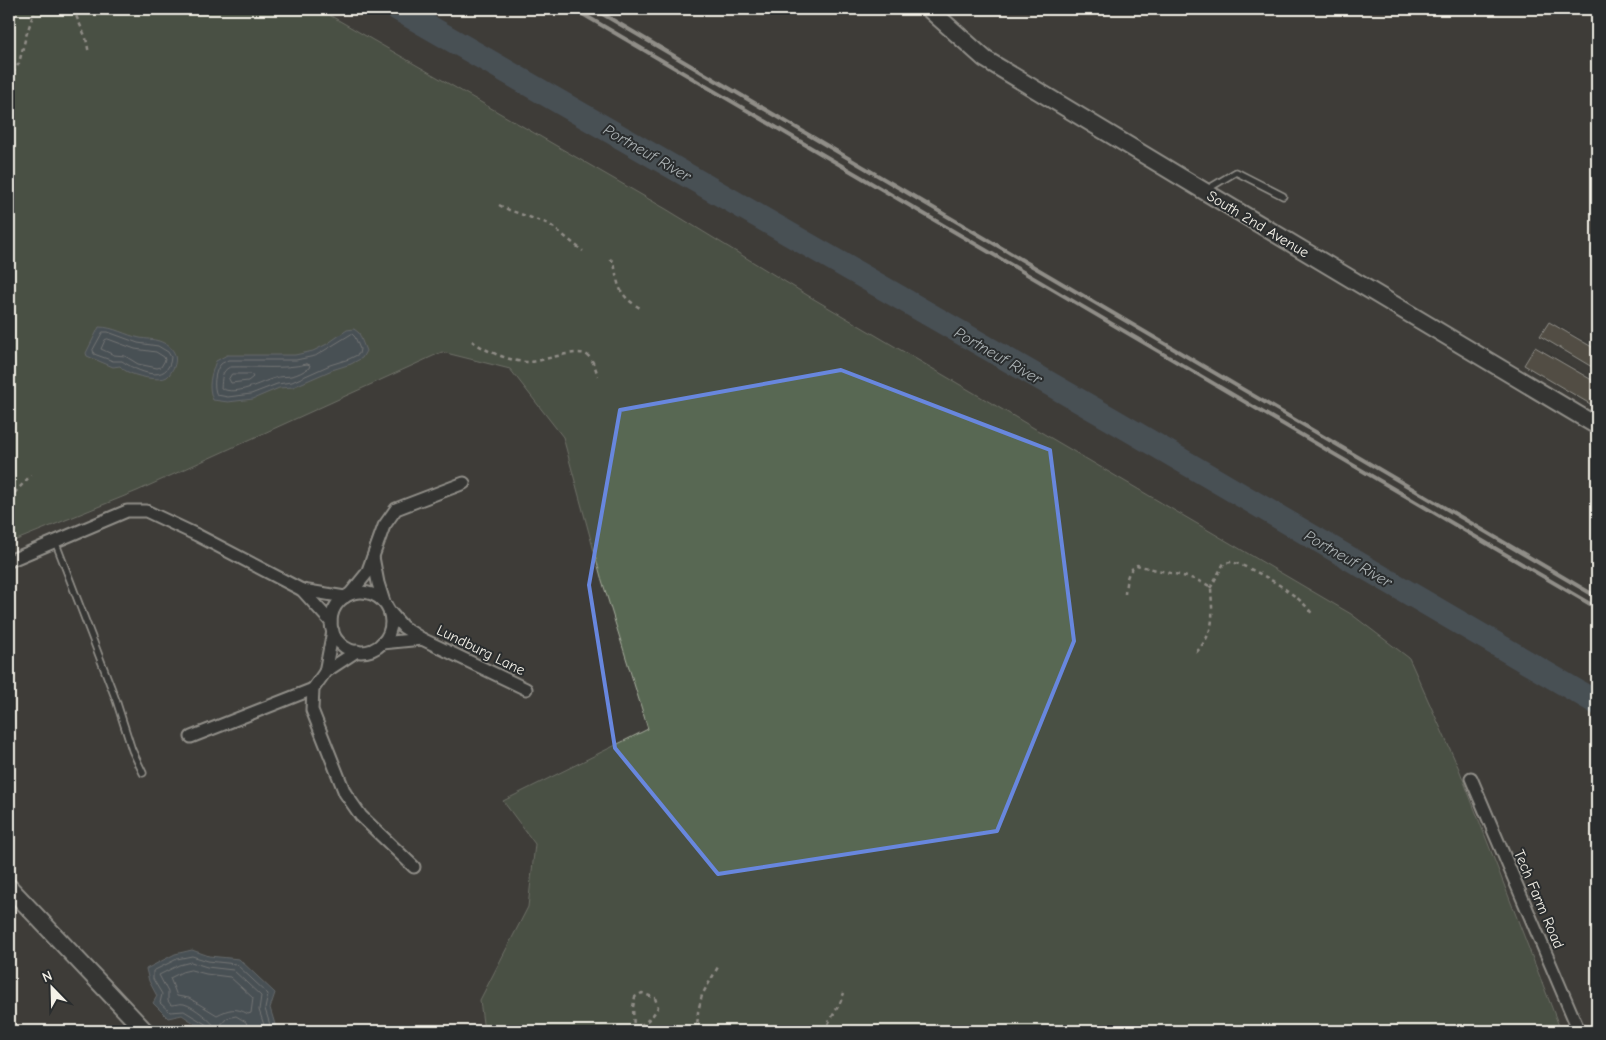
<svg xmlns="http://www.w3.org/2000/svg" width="1606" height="1040" viewBox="0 0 1606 1040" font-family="'Comic Neue',sans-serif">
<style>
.green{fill:#586852;stroke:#a6ac9d}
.water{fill:#546777;stroke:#949ea4}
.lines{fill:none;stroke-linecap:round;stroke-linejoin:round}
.shore{stroke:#b4babb;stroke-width:1}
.river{stroke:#546777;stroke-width:24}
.building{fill:#6b6353;stroke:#f4f1e8;filter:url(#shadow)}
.lane-casing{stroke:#f4f1e8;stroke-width:9}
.street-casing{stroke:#f4f1e8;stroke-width:15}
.secondary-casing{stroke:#f4f1e8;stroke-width:20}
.path{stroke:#f4f1e8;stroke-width:2.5;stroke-dasharray:4 4;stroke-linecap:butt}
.lane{stroke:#2a2d2e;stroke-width:5.5}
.street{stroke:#2a2d2e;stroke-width:11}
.secondary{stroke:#2a2d2e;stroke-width:16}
.rail{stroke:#f4f1e8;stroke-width:4}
.marked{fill:none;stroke:#6887de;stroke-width:4;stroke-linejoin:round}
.labels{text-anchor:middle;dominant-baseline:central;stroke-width:4;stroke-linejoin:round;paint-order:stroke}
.street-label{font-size:15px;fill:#f4f1e8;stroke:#2a2d2e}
.water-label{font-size:16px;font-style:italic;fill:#acb3b5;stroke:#2a2d2e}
</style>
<defs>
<filter id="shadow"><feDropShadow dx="5.5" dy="3" stdDeviation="1" flood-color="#0009"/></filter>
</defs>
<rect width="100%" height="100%" fill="#3e3d39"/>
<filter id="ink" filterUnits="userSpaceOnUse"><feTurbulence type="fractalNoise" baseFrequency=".02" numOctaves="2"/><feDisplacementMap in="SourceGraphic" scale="10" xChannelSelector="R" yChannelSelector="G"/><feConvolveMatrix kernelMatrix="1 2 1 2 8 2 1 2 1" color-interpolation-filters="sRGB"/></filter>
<g filter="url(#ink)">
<polygon class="green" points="9,9 319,9 666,209 807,295 1351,614 1409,658 1459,769 1561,1031 484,1031 480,1000 528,907 535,844 503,801 648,729 601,577 563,437 510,369 442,352 137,491 9,543"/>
<g class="water">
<path d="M99 327C114 327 125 335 140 338 146 339 153 339 159 341 171 345 179 354 174 367 172 370 170 375 167 377 160 382 134 376 126 371 124 370 122 368 120 366L113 367 87 356 86 353Z"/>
<path d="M354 329 359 333 366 351 362 358 351 364 332 370 293 387 279 388 253 399 228 402 213 400C207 386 211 375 216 361L227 355H295L313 351 327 344 347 330Z"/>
<path d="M192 950 209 956 239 959 275 993 270 1008 277 1031H242L233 1027C216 1040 197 1025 182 1015L168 1018 153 1003 157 996 149 981 146 969 175 954Z"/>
</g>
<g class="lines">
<g class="shore">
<path d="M103 332H108L138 343 158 346 168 352 171 357C169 386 136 371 122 361H113L94 354 93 350Z"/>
<path d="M352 334 355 337 360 349 359 354 349 359 330 365 292 382 277 384 251 394 228 397 217 395C213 388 214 371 221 364 223 362 226 362 228 360H296L315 356Z"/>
<polygon points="108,339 135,349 156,352 164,357 165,360 161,367 157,368 138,364 125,356 114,355 101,349 105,340"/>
<path d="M307 364 310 365 309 368C304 371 298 375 291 376 286 377 280 376 275 378 260 382 236 397 221 388 222 379 221 371 230 367 256 366 282 370 307 364Z"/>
<polygon points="232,374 251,374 253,377 248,381 231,383 229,379"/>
<path d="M191 970 206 974 230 977 253 998 251 1013 248 1014C236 1007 229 1009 217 1015L189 998 177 996 170 978 182 972Z"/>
<polyline points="209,1031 207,1025 184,1011 170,1012 160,1003 162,994 153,979 153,971 177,959 192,956 208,961 236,964 268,994 265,1009 272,1031"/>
<path d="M249 1031 246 1022 236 1016 227 1018 217 1029C211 1021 195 1007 184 1004 180 1003 175 1005 171 1005L168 1001V992L159 975 179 965 191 962 207 967 233 970 261 996 259 1010 266 1031"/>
</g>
<polyline class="river" points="398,9 1111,419 1597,703"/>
</g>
<g class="building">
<polygon points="1549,322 1597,350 1597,370 1540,336"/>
<polygon points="1535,347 1597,383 1597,408 1524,365"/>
</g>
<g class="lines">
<g class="lane-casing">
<g id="lane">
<polyline points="1206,190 1236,172 1283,196"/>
<polyline points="55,541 116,700 132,750 143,773"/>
</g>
</g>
<g class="street-casing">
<g id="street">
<polyline points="373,557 378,583 384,602"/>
<polyline points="9,561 127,511 146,511 197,535 302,590 331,622"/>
<polyline points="302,590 345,597"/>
<circle cx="361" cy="622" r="30"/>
<polyline points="350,594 367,573 384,526 396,509 464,483"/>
<polyline points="390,612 403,627 422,639 526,689"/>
<polyline points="382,643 422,639"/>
<polyline points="357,651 325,672 313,689 312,710 345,793 361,816 414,867"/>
<polyline points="325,672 333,631"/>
<polyline points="191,737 313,689"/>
<polyline points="1471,778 1579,1031"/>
</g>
</g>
<g class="secondary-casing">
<g id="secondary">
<polyline points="929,9 985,59 1204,191 1597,426"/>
<polyline points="9,887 145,1031"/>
</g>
</g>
<g class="path">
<polyline points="73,9 86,38 89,54"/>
<polyline points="9,80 19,63 26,36 35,9"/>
<polyline points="499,205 509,210 549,224 583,251"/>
<path d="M610 259 614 262C618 286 618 295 640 308"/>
<path d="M472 341C485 351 514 363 530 362 544 361 576 348 587 355 593 359 596 370 598 376"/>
<polyline points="9,499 31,475"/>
<path d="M1210 586 1211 587 1224 563 1232 562C1254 568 1301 595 1312 614"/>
<path d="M1125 594C1126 583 1126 571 1137 565 1160 572 1192 575 1211 587 1212 617 1217 629 1195 654"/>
<path d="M634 1031 633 1007 635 997 642 993 655 998 658 1007C653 1017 645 1024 634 1028"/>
<polyline points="697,1031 698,1012 702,995 718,967"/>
<polyline points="824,1031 840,1003 844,993"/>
</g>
<use href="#lane" class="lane"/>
<use href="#street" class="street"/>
<use href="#secondary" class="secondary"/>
<g class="rail">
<polyline points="574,9 1597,608"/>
<polyline points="594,9 1597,597"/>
</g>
</g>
</g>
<path d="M0 0H1606V1040H0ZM841 370 1050 450 1074 641 997 831 718 874 615 748 589 585 620 410Z" fill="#3e3d39" fill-opacity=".55" fill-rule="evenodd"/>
<path class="marked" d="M841 370 1050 450 1074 641 997 831 718 874 615 748 589 585 620 410Z"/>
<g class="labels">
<g class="street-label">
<text transform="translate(1258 224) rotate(31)">South 2nd Avenue</text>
<text transform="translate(481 650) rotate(26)">Lundburg Lane</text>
<text transform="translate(1539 899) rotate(67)">Tech Farm Road</text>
</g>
<g class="water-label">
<text transform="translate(647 153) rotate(30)">Portneuf River</text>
<text transform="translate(998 356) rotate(30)">Portneuf River</text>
<text transform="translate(1348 559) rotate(30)">Portneuf River</text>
</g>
</g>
<rect width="1606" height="1040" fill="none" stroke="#2a2d2e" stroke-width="30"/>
<rect x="15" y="15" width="1576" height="1010" fill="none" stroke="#f4f1e8" stroke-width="2" filter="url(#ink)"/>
<g transform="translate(52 988) rotate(337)" stroke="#2a2d2e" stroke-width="4" paint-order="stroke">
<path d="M0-4L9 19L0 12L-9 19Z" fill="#f4f1e8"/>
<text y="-8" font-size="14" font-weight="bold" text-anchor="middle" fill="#f4f1e8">N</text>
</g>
</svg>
